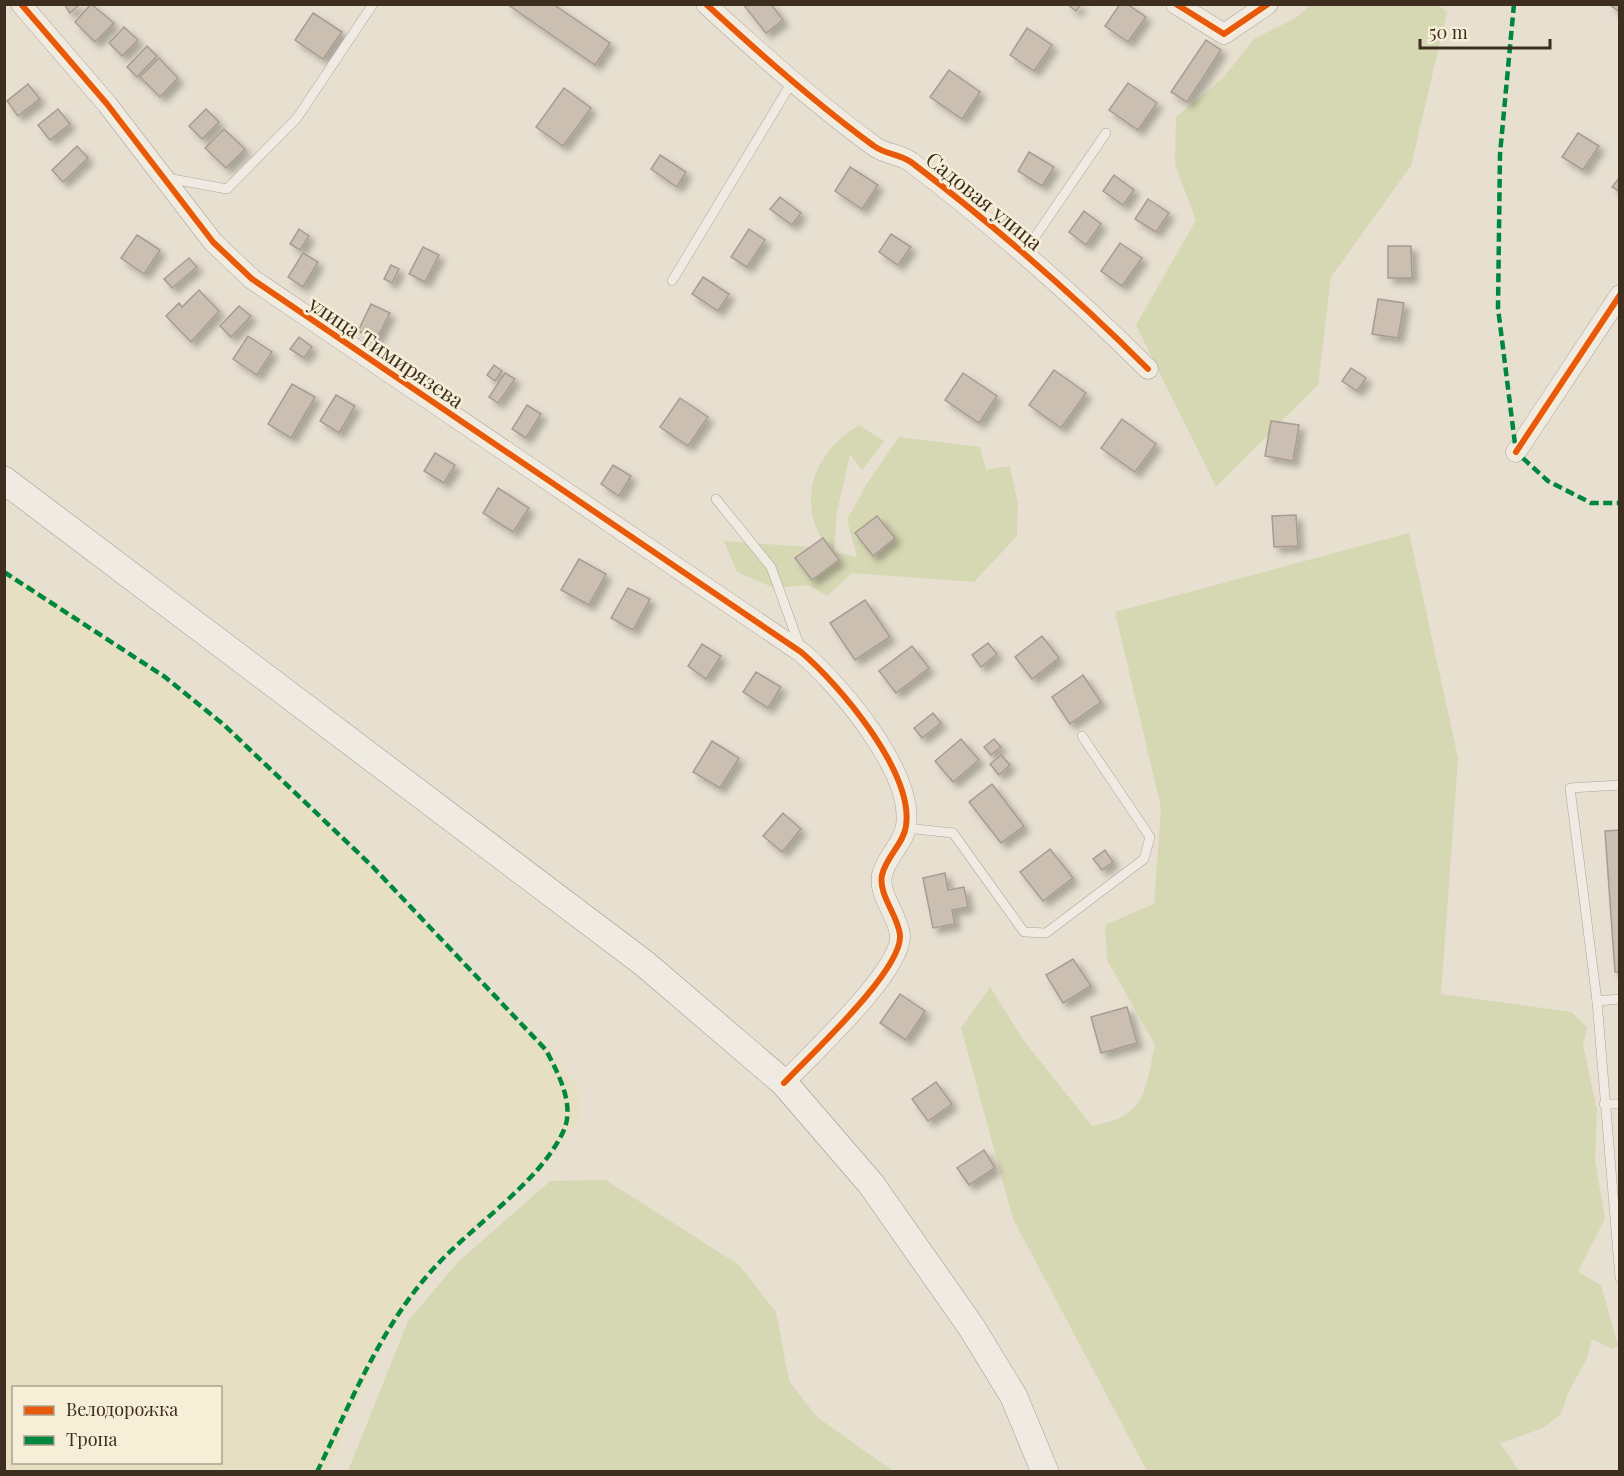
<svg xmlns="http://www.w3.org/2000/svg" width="1624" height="1476" viewBox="0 0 1624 1476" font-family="'Playfair Display',serif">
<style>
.farmland{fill:#e6dfc2;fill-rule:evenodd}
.green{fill:#d6d7b3}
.building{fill:#cbbfb2;stroke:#a89c90;stroke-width:1.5;filter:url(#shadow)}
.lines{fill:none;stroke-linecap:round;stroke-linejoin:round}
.lane-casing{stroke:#ada599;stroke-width:10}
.street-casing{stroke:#ada599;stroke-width:21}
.secondary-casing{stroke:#9c958a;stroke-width:28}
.lane{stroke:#efebe3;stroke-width:9}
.street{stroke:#efebe3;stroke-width:20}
.secondary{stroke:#efebe3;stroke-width:27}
.quiet{stroke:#00873e;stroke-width:4.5;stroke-dasharray:9 4.5;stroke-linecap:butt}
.cycleway-casing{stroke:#f7eed8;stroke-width:10}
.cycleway{stroke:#e8590c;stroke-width:6}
.labels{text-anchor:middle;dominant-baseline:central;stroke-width:5;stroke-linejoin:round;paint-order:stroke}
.street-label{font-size:21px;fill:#3d2e20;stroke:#f7eed8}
</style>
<defs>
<filter id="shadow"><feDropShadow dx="5.5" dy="5.5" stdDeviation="3" flood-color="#0004"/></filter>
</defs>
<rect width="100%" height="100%" fill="#e7e0d1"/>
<path class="farmland" d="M4 569 62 606 233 729 369 865 480 983 542 1039 578 1090V1120L541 1170 435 1262 388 1336 350 1413 329 1471H5ZM14 1388H220V1462H14Z"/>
<g class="green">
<polygon points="1310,5 1438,5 1447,12 1411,166 1331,277 1318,385 1216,487 1136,325 1196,220 1175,165 1176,117 1222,79 1254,39 1297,17"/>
<path d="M859 425 884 441 862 470 850 454 837 512 834 552 857 557 847 520 866 485 899 437 980 447 986 470 1010 466 1018 504 1017 536 974 582 852 573 827 596 809 585 774 588 737 572 724 541 825 548C822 538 815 528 813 518 804 478 826 445 859 425Z"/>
<path d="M1409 533 1458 758 1441 994 1571 1012 1587 1027 1583 1045 1597 1110 1595 1161 1605 1219 1578 1272 1601 1285 1618 1345 1612 1349 1592 1339 1587 1358 1568 1393 1561 1414 1543 1428 1500 1443 1519 1471H1147L1013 1219 961 1028 990 987 1024 1041 1092 1126C1147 1116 1144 1093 1155 1045L1107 960 1105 925 1154 904 1161 808 1115 612Z"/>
<polygon points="606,1180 739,1265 776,1312 789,1381 817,1417 893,1471 348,1471 408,1321 458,1262 550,1181"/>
</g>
<g class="building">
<polygon points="64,4 80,4 70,13"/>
<polygon points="91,4 114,23 95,42 75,22"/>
<polygon points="507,4 553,4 610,43 595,65"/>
<polygon points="743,4 771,4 783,20 766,33"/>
<polygon points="1067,4 1081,4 1076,11"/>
<polygon points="1120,4 1127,4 1146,17 1128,42 1105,26"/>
<polygon points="1620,4 1620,12 1610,5 1610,4"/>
<polygon points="313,13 342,32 323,59 295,40"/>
<polygon points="124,27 138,40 122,56 109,43"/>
<polygon points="1027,28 1052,45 1034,71 1010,55"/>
<polygon points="1206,40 1221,50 1187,102 1171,92"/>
<polygon points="147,46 157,56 137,77 127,67"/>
<polygon points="159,58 178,78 160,97 140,77"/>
<polygon points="949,70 980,92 962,119 930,97"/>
<polygon points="1128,83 1157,103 1138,130 1109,110"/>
<polygon points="28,84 40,99 18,116 7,101"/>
<polygon points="564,88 591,108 563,146 536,127"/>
<polygon points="58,109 70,124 50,140 38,125"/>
<polygon points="206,109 219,122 202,139 189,126"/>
<polygon points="224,129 245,149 226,168 205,148"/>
<polygon points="1578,133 1599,146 1583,170 1562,157"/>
<polygon points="77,146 88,158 63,182 52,170"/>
<polygon points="1029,152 1054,167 1042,186 1018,171"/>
<polygon points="660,155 686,172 677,187 651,169"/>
<polygon points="850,167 878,185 862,209 835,191"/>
<polygon points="1114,175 1134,190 1123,205 1103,191"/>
<polygon points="1620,177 1620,192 1612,187"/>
<polygon points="780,197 801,213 792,225 770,209"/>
<polygon points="1148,199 1169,213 1156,232 1135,219"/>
<polygon points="1084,211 1101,224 1086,245 1069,232"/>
<polygon points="299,229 309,236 300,250 290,244"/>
<polygon points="749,229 765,240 747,267 731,257"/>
<polygon points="891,234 911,247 898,265 879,252"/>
<polygon points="137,235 160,250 144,274 121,258"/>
<polygon points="1120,243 1142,258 1122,286 1101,271"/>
<polygon points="1388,246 1411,246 1412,278 1388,278"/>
<polygon points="423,247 439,255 425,282 409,274"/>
<polygon points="303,253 318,262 303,287 288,277"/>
<polygon points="189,258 197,267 172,288 164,279"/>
<polygon points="391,265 399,269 392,283 384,279"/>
<polygon points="703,277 729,294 718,311 692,294"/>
<polygon points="199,290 219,311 191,342 166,316 179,303 182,307"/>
<polygon points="1378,299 1404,303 1398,338 1372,334"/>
<polygon points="371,304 390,313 376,340 358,331"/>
<polygon points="239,306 251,316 231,337 220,326"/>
<polygon points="248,336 272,352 257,375 233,359"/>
<polygon points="299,337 312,347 304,358 290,349"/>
<polygon points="494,365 502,371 495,381 487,375"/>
<polygon points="1351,368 1366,378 1357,391 1342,381"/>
<polygon points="1054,370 1086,393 1061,428 1029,405"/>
<polygon points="505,373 515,379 498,403 489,397"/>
<polygon points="963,373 997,396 979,423 945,400"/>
<polygon points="292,384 315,397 291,438 268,424"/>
<polygon points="336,395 355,406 339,433 320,421"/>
<polygon points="680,398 708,417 688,446 660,427"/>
<polygon points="527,405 541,414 526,438 512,429"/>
<polygon points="1122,419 1156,444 1135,472 1101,448"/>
<polygon points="1271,421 1299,425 1293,461 1265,456"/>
<polygon points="435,453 455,465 444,483 424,471"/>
<polygon points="613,465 631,476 619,496 601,484"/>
<polygon points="498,488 529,508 513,532 483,513"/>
<polygon points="1296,515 1298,546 1274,547 1272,516"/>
<polygon points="877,516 895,538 873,556 855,533"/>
<polygon points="823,538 839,560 812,580 795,558"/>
<polygon points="579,559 606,574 589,605 561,590"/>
<polygon points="628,588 650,599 633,630 611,618"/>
<polygon points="865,600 890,637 855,660 830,623"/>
<polygon points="1042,636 1059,658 1032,679 1015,657"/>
<polygon points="988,643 997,654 981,667 972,655"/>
<polygon points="702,644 721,656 706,679 688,666"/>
<polygon points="912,646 929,668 896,693 879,671"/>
<polygon points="756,672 781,687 768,708 743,692"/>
<polygon points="1083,675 1101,702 1070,724 1052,697"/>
<polygon points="933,713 941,723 922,738 914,728"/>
<polygon points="961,739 979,760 953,782 935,761"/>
<polygon points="994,739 1001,747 991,755 984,747"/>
<polygon points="712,741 739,758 720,788 693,772"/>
<polygon points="1001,755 1010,765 999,775 990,764"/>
<polygon points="992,784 1024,826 1001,843 969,802"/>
<polygon points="783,813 801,829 782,852 763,836"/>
<polygon points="1620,830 1620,972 1615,972 1605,831"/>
<polygon points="1050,849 1073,878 1043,901 1020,872"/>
<polygon points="1105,850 1113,862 1102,870 1093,859"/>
<polygon points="945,873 948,890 964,887 968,907 952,910 955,924 933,928 923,878"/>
<polygon points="1073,959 1091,986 1063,1003 1046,975"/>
<polygon points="900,994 925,1011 906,1040 880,1023"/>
<polygon points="1127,1007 1137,1043 1101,1053 1091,1017"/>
<polygon points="936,1082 952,1104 928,1121 912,1099"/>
<polygon points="984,1150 995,1168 969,1185 957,1168"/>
</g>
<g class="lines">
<g class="lane-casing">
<g id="lane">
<polyline points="167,178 227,189 297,118 373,4"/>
<polyline points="1024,253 1106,133"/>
<polyline points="672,281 792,82"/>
<polyline points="716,499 771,567 800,647"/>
<polyline points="1620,785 1570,788 1597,1001 1620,1278"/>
<polyline points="906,828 953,833 1024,932 1046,933 1144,859 1150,837 1082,736"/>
<polyline points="1597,1001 1620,999"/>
<polyline points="1604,1104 1620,1104"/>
</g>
</g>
<g class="street-casing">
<g id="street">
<path d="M21 4 107 104 213 242 252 279 801 652C840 685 914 773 906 826 904 843 886 857 882 875 878 895 898 915 900 935 903 970 809 1056 784 1083"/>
<path d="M706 4C760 54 815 103 874 146 884 154 900 154 911 162 995 226 1073 294 1148 369"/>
<polyline points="1176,4 1224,34 1268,4"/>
<polyline points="1516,452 1620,295"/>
</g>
</g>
<g class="secondary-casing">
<polyline id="secondary" points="4,480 645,964 784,1083 871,1184 972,1328 1014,1397 1045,1472"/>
</g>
<use href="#lane" class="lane"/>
<use href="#street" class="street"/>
<use href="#secondary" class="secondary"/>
<g class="quiet">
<polyline points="1514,4 1500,154 1498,308 1516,452 1548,481 1591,503 1620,503"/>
<path d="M4 572 165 677 223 724 372 866 546 1050C558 1073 576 1106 563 1132 540 1182 473 1225 435 1267 382 1324 351 1402 317 1472"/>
</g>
<g class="cycleway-casing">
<g id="cycleway">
<path d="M21 4 107 104 213 242 252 279 801 652C840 685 914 773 906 826 904 843 886 857 882 875 878 895 898 915 900 935 903 970 809 1056 784 1083"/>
<path d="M706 4C760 54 815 103 874 146 884 154 900 154 911 162 995 226 1073 294 1148 369"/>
<polyline points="1176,4 1224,34 1268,4"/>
<polyline points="1516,452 1620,295"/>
</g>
</g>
<use href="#cycleway" class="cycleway"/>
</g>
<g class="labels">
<g class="street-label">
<text transform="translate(985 200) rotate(39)">Садовая улица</text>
<text transform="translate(387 351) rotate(34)">улица Тимирязева</text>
</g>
</g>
<rect width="1624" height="1476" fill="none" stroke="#3d2e20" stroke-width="12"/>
<rect x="12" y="1386" width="210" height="78" fill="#f7eed8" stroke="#ada18e" stroke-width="1.5"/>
<rect x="24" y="1406" width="30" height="9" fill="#e8590c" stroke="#ada18e" stroke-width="1.5"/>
<text x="66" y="1416" font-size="18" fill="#3d2e20">Велодорожка</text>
<rect x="24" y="1436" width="30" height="9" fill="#00873e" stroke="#ada18e" stroke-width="1.5"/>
<text x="66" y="1446" font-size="18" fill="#3d2e20">Тропа</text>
<path d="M1420 39v9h130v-9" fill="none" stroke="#3d2e20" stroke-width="3"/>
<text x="1429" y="39" font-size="18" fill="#3d2e20" stroke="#f7eed8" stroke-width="4.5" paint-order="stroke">50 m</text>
</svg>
